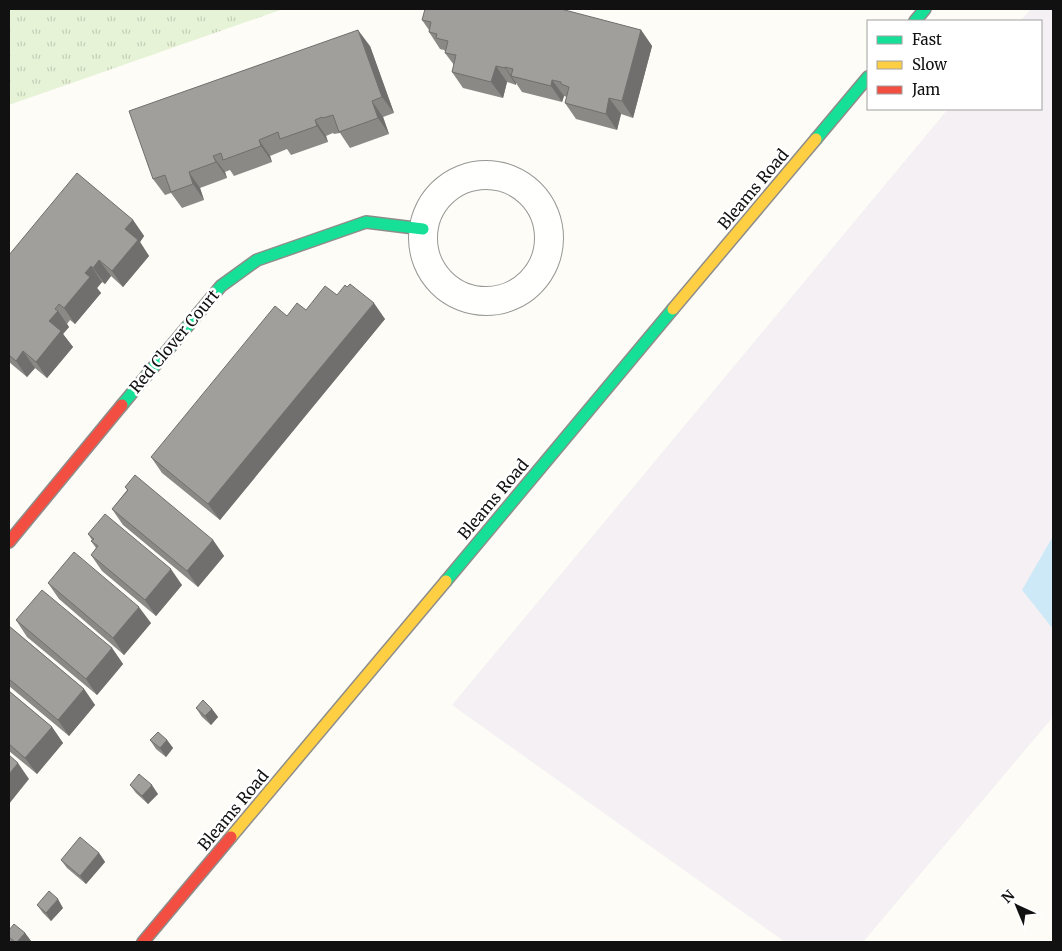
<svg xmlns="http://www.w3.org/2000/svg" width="1062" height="951" viewBox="0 0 1062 951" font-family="Merriweather,serif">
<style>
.industrial{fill:#f5f0f3}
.grass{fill:url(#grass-tufts)}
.water{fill:#cde8f7}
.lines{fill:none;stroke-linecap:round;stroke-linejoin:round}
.street-casing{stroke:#979795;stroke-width:30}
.fast-casing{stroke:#8e8d8b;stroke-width:14}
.slow-casing{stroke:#8e8d8b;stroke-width:14}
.jam-casing{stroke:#8e8d8b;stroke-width:14}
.street{stroke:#fffffe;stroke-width:28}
.fast{stroke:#16e098;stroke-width:11}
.slow{stroke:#ffcf43;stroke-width:11}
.jam{stroke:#f24e42;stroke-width:11}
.wall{fill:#8a8986}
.shaded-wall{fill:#716f6d}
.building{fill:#a19f9c;stroke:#716f6d}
.labels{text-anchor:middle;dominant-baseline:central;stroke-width:5;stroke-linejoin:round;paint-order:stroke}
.street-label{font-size:16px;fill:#111;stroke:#fff}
</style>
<defs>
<pattern id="grass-tufts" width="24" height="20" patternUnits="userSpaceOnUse" patternTransform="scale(1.25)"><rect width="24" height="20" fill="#e7f3d7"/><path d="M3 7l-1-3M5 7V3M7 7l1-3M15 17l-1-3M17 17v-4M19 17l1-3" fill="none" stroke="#c5cfb8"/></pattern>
</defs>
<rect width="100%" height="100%" fill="#fdfcf7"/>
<polygon class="industrial" points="1031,9 1053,9 1053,536 1022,590 1053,629 1053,717 863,942 785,942 452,705 948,109 1041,109 1041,21 1020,21"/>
<polygon class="grass" points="9,9 283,9 9,105"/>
<polygon class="water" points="1053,536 1053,629 1022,590"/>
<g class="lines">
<g class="street-casing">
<circle id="street" cx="486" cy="238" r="63"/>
</g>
<g class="fast-casing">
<g id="fast">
<polyline points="915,21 925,9"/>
<polyline points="816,139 868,77"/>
<polyline points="122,405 221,286 257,260 366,222 423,229"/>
<polyline points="446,581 673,309"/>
</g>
</g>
<g class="slow-casing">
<g id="slow">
<polyline points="673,309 816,139"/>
<polyline points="231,837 446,581"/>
</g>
</g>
<g class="jam-casing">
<g id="jam">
<polyline points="9,542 122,405"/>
<polyline points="143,942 231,837"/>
</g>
</g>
<use href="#street" class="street"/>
<use href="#fast" class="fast"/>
<use href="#slow" class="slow"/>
<use href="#jam" class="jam"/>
</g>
<g class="wall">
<polygon points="422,20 641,30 652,46 633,118 621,114 617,130 576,119 565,103 567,97 564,96 562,102 522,92 516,83 516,85 507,82 503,98 463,88 452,72 454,65 445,53 445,51 444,50 440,49 429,32 429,30"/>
<polygon points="370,46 394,113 383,117 389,134 350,148 340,133 334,134 333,133 326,136 328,142 291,155 287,149 270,156 272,162 234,176 230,170 225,172 227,178 200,188 204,200 182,208 171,193 165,195 153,179"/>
<polygon points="133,220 144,236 140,242 149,256 123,287 111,276 105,284 102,282 97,288 101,293 75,324 70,320 67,324 69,327 63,334 73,347 47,378 35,368 27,377 9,362 9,255"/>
<polygon points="337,295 385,319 220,520 162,473 151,457 287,316 306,310"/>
<polygon points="125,487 213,540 224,556 198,587 123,525 112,509 127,490"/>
<polygon points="88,534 182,585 156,616 102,571 91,555 96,548 91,541 92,540"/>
<polygon points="48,583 151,623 124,655 59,599"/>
<polygon points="16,620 112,648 123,664 97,695 27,637"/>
<polygon points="9,626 84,689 95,705 69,736 9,686"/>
<polygon points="9,691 52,727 63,743 37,774 9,751"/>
<polygon points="196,708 212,709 218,717 211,725 202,717"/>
<polygon points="150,740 167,740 173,748 166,757 156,749"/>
<polygon points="130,785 158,794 148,804 136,793"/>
<polygon points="99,853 105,862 86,884 67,868 61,860"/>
<polygon points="37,905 63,908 51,921 43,913"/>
<polygon points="9,930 25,933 31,941 30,942 11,942 9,939"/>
</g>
<g class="shaded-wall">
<polygon points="358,30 370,46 394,113 382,97"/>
<polygon points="641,30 652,46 633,118 622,101"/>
<polygon points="496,66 507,82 503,98 491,82"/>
<polygon points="505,67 516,83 516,85 505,68"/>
<polygon points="552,80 564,96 562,102 551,86"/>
<polygon points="609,98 621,114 617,130 606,114"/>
<polygon points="372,101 383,117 389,134 378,118"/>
<polygon points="315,120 326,136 328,142 317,126"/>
<polygon points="259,140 270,156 272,162 261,146"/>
<polygon points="213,156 225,172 227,178 216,162"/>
<polygon points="189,172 200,188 204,200 193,184"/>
<polygon points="133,220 144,236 140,242 149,256 123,287 112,271 125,229"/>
<polygon points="99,260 111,276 105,284 93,268"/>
<polygon points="91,266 102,282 97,288 101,293 75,324 64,308 85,273"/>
<polygon points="374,303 385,319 220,520 208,504"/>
<polygon points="58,311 69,327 63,334 73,347 47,378 36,362 49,321"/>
<polygon points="23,351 35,368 27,377 16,361"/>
<polygon points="213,540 224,556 198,587 187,571"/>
<polygon points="171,569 182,585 156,616 145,600"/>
<polygon points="139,607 151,623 124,655 113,638"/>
<polygon points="112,648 123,664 97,695 86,679"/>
<polygon points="84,689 95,705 69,736 58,720"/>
<polygon points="212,709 218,717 211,725 205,716"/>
<polygon points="52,727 63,743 37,774 25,758"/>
<polygon points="167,740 173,748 166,757 160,748"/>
<polygon points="18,763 29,779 9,804 9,774"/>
<polygon points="152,785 158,794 148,804 142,796"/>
<polygon points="99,853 105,862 86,884 80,876"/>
<polygon points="58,899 63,908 51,921 46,913"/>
<polygon points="25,933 31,941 30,942 17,942"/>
</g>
<g class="building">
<polygon points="425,9 561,9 641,30 622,101 609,98 606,114 565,103 569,87 561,84 561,82 552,80 551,86 511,76 513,69 505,67 505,68 496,66 491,82 452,72 456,55 445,53 448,41 436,38 437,34 429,32 431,22 422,20"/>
<polygon points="358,30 382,97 372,101 378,118 339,132 333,115 323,118 322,117 315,120 317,126 280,139 278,132 259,140 261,146 223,160 221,153 213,156 216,162 189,172 193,184 171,192 165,175 153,179 129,111"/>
<polygon points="77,173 133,220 125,229 138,240 112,271 99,260 93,268 91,266 85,273 90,277 64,308 59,304 55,309 58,311 49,321 61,331 36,362 23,351 16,361 9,355 9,255"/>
<polygon points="350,284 374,303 208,504 151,457 275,306 287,316 297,303 306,310 325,286 337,295 345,285 347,287"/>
<polygon points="135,475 213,540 187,571 112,509 128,490 125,487"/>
<polygon points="105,514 171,569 145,600 91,555 98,546 91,541 94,539 88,534"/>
<polygon points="74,552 139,607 113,638 48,583"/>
<polygon points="42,590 112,648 86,679 16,620"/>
<polygon points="9,626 84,689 58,720 9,679"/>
<polygon points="9,691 52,727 25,758 9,744"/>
<polygon points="203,700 212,709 205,716 196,708"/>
<polygon points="158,732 167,740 160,748 150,740"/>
<polygon points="9,755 18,763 9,774"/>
<polygon points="139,774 152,785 142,796 130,785"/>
<polygon points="80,837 99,853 80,876 61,860"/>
<polygon points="49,891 58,899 46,913 37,905"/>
<polygon points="14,924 25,933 17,942 15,942 9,937 9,930"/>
</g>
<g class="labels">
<g class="street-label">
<text transform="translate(753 189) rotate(-50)">Bleams Road</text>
<text transform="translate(174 341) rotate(-50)">Red Clover Court</text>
<text transform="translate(493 499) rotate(-50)">Bleams Road</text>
<text transform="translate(233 810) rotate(-50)">Bleams Road</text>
</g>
</g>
<rect width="1062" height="951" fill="none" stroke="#111111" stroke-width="20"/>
<rect x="867" y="20" width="175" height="90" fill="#ffffff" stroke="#a0a0a0"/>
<rect x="877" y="36" width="25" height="8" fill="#16e098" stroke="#a0a0a0"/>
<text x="912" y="45" font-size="15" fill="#111111">Fast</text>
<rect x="877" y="61" width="25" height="8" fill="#ffcf43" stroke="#a0a0a0"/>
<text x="912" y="70" font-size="15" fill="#111111">Slow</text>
<rect x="877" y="86" width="25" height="8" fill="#f24e42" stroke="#a0a0a0"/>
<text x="912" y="95" font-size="15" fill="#111111">Jam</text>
<g transform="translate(1017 906) rotate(316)" stroke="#ffffff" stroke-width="4" paint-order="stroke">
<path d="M0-4L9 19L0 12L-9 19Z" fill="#111111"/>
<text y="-8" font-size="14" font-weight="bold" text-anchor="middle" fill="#111111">N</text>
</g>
</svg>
